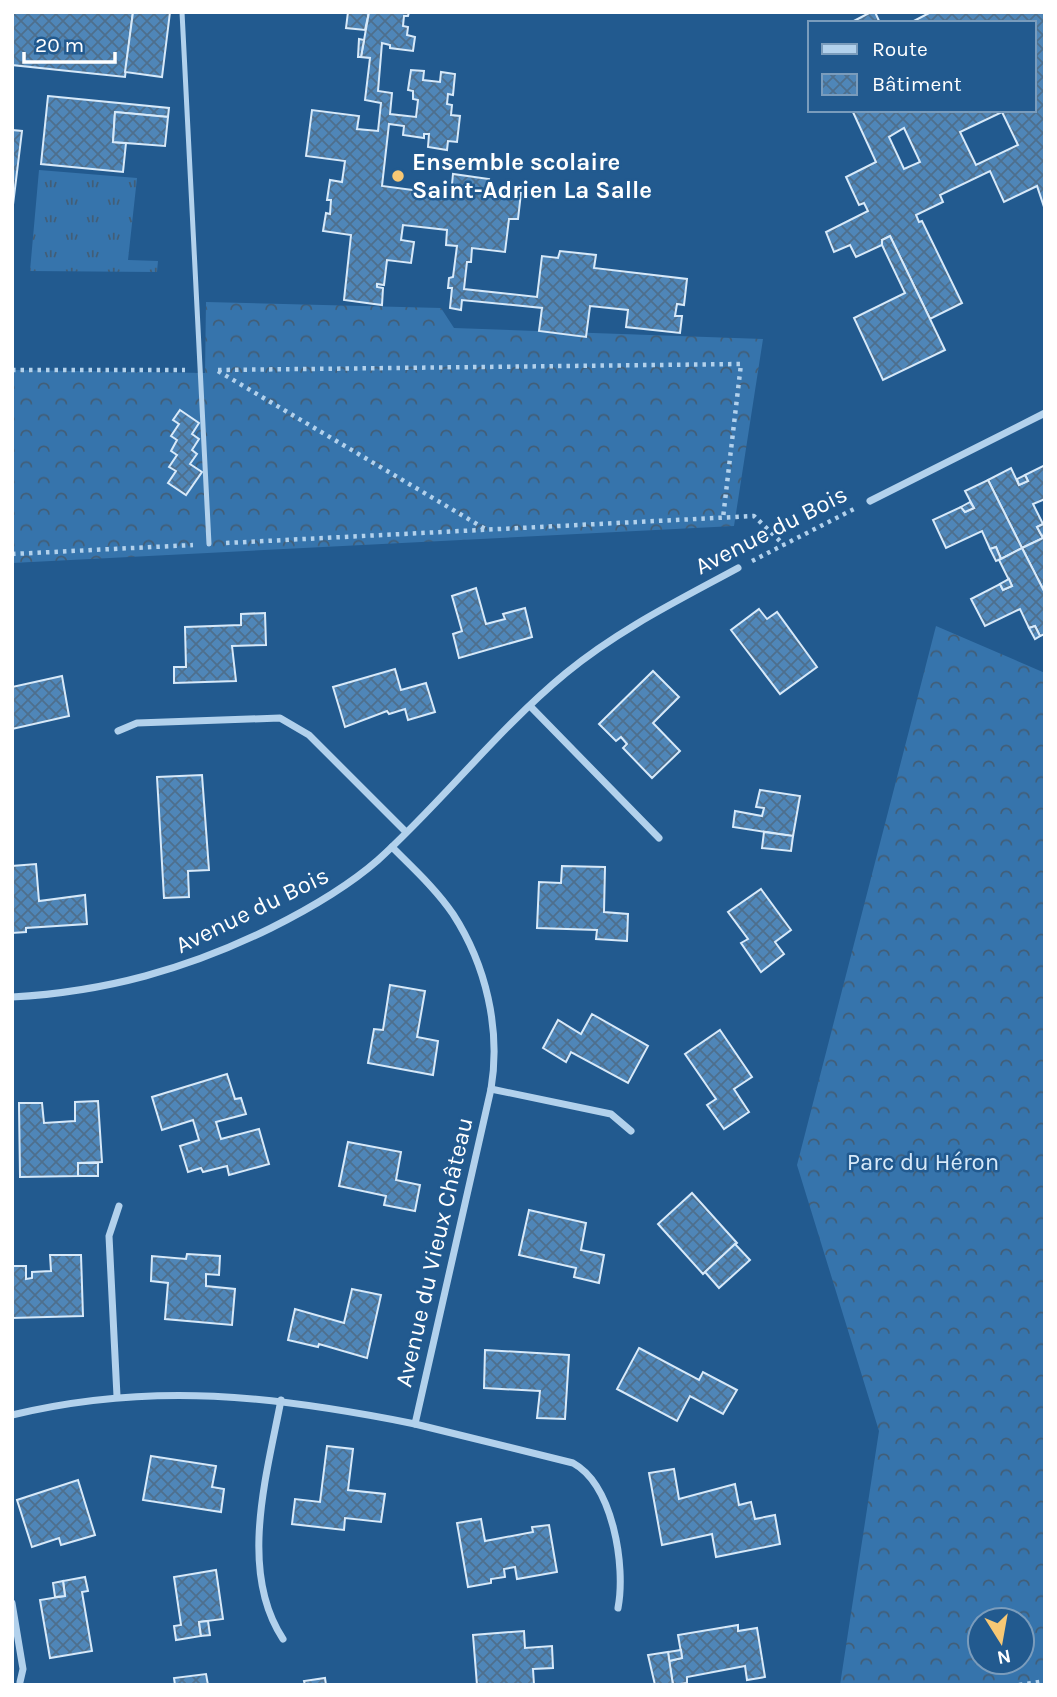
<svg xmlns="http://www.w3.org/2000/svg" width="1057" height="1697" viewBox="0 0 1057 1697" font-family="Karla,sans-serif">
<style>
.grass{fill:url(#grass-tufts)}
.forest{fill:url(#forest-crowns);fill-rule:evenodd}
.building{fill:url(#building-cross-hatch);stroke:#d7e9f9;stroke-width:2;fill-rule:evenodd}
.lines{fill:none;stroke-linecap:round;stroke-linejoin:round}
.path{stroke:#b2d1ec;stroke-width:4.5;stroke-dasharray:3.5 5;stroke-linecap:butt}
.service{stroke:#b2d1ec;stroke-width:5}
.minor{stroke:#b2d1ec;stroke-width:7}
.poi-dot{fill:#f8c874;stroke:#225a8f;stroke-width:2.5}
.labels{text-anchor:middle;dominant-baseline:central;stroke-width:5;stroke-linejoin:round;paint-order:stroke}
.poi-label{font-size:24px;font-weight:bold;fill:#fff;stroke:#225a8f;text-anchor:start}
.street-label{font-size:24px;fill:#fff;stroke:#225a8f}
.park-label{font-size:24px;fill:#d7e9f9;stroke:#225a8f}
</style>
<defs>
<pattern id="grass-tufts" width="24" height="20" patternUnits="userSpaceOnUse" patternTransform="scale(1.75)"><rect width="24" height="20" fill="#3674ac"/><path d="M3 7l-1-3M5 7V3M7 7l1-3M15 17l-1-3M17 17v-4M19 17l1-3" fill="none" stroke="#425e77"/></pattern>
<pattern id="forest-crowns" width="20" height="18" patternUnits="userSpaceOnUse" patternTransform="scale(1.75)"><rect width="20" height="18" fill="#3674ac"/><path d="M2 6a3 3 0 1 1 6 0M12 15a3 3 0 1 1 6 0" fill="none" stroke="#425e77"/></pattern>
<pattern id="building-cross-hatch" width="8" height="8" patternUnits="userSpaceOnUse" patternTransform="scale(1.75)"><rect width="8" height="8" fill="#4f86b8"/><path d="M0 0l8 8M0 8l8-8" fill="none" stroke="#4e6f8d"/></pattern>
</defs>
<rect width="100%" height="100%" fill="#225a8f"/>
<polygon class="grass" points="39,170 137,178 128,260 158,261 157,272 30,271"/>
<g class="forest">
<polygon points="206,302 441,308 454,328 763,339 734,526 12,563 12,370 205,373"/>
<path d="M936 626 1045 673V1685H840L879 1431 797 1165ZM980 1620H1022V1662H980Z"/>
</g>
<g class="building">
<polygon points="12,12 133,12 125,77 12,65"/>
<polygon points="133,12 170,12 162,77 125,72"/>
<polygon points="348,12 369,12 365,30 346,28"/>
<polygon points="369,12 409,12 408,16 404,16 403,26 408,27 407,35 415,37 413,51 390,48 390,45 382,43 378,91 392,93 390,114 416,117 418,100 413,99 413,91 408,90 411,70 424,71 423,80 440,82 441,72 455,74 453,95 448,94 447,104 452,105 451,115 460,116 457,142 448,141 447,150 428,147 429,134 424,134 424,138 403,135 404,126 389,124 382,186 451,195 453,174 489,179 487,189 521,193 518,219 509,219 505,252 472,248 471,262 467,262 464,289 537,297 542,256 558,258 560,251 596,255 594,268 687,279 684,305 677,304 675,316 682,316 680,333 626,327 628,310 590,306 586,337 539,331 542,308 462,300 461,310 450,308 452,288 448,288 449,278 453,277 457,246 446,245 447,230 403,225 401,240 414,242 411,263 387,260 384,285 377,284 377,287 383,288 382,305 344,300 351,235 323,231 326,213 330,214 331,200 327,200 330,180 342,182 345,161 306,156 312,110 359,116 357,129 378,131 381,103 365,100 370,58 361,57"/>
<polygon points="871,12 875,12 880,23 850,23"/>
<path d="M931 12H1045V210L1037 186 1004 202 990 171 940 195 943 202 916 215 919 222 922 221 962 303 930 319 890 236 882 240 884 244 856 257 850 245 834 252 826 232 868 211 864 203 859 205 846 177 876 162 852 110H1034V23H910ZM1002 112 1018 145 976 165 960 132ZM904 128 920 162 904 169 889 137Z"/>
<polygon points="359,39 364,40 361,57 358,57"/>
<polygon points="48,96 169,108 168,117 115,112 113,142 126,143 123,172 41,164"/>
<polygon points="115,112 168,117 165,146 113,142"/>
<polygon points="12,130 22,131 12,213"/>
<polygon points="890,236 945,350 883,380 854,318 905,293 882,245 882,240"/>
<polygon points="180,410 199,423 192,434 199,439 192,450 197,454 190,464 202,472 186,495 168,483 176,471 169,467 177,455 171,451 177,440 171,436 179,424 173,420"/>
<polygon points="1045,465 1045,499 1033,504 1043,524 1037,527 1043,538 1022,548 988,480 1011,468 1019,485 1028,481 1025,475"/>
<polygon points="1025,475 1028,481 1019,485 1017,479"/>
<polygon points="988,480 1022,548 1001,559 996,547 990,549 982,531 946,548 933,520 961,507 965,512 974,508 965,491"/>
<polygon points="970,502 974,508 965,512 961,507"/>
<polygon points="1043,524 1045,528 1043,538 1037,527"/>
<polygon points="1045,537 1045,593 1022,548"/>
<polygon points="996,547 1001,559 996,561 990,549"/>
<polygon points="1022,548 1045,593 1045,634 1040,636 1035,626 1029,628 1020,609 985,626 971,599 1000,584 1003,590 1012,586 999,560"/>
<polygon points="1009,579 1012,586 1003,590 1000,584"/>
<polygon points="476,588 486,624 505,619 503,614 525,608 532,637 459,658 453,634 462,631 452,596"/>
<polygon points="759,609 767,619 777,612 817,667 780,694 731,630"/>
<polygon points="265,613 266,645 232,646 236,681 174,683 174,667 186,667 185,627 241,625 241,614"/>
<polygon points="1035,626 1040,636 1035,639 1029,628"/>
<polygon points="395,669 401,690 426,683 435,712 408,720 405,709 389,714 387,711 345,727 333,687"/>
<polygon points="653,671 679,697 653,723 680,751 652,778 623,748 627,744 621,737 616,741 599,724"/>
<polygon points="62,676 69,716 12,729 12,687"/>
<polygon points="202,775 209,870 188,871 189,897 164,898 157,777"/>
<polygon points="760,790 800,796 793,836 733,827 735,811 762,816 764,808 756,807"/>
<polygon points="764,832 793,836 791,851 762,848"/>
<polygon points="36,864 39,901 85,895 87,924 26,928 26,932 12,933 12,866"/>
<polygon points="562,866 605,867 604,912 628,914 627,941 596,939 597,930 537,928 539,882 561,883"/>
<polygon points="761,889 791,930 775,942 784,954 761,972 741,943 748,939 728,912"/>
<polygon points="390,985 425,991 417,1037 438,1041 433,1075 368,1063 374,1029 383,1030"/>
<polygon points="592,1014 648,1046 628,1083 571,1052 566,1062 543,1048 558,1020 581,1034"/>
<polygon points="720,1030 752,1077 734,1089 749,1112 724,1129 707,1105 716,1099 685,1054"/>
<polygon points="227,1074 235,1099 241,1098 246,1114 216,1122 221,1139 259,1129 269,1164 229,1175 227,1166 203,1172 201,1168 188,1172 180,1146 199,1140 193,1120 162,1130 152,1097"/>
<polygon points="98,1101 102,1162 78,1163 78,1176 20,1177 19,1103 42,1103 44,1123 75,1121 75,1102"/>
<polygon points="348,1142 401,1152 396,1180 420,1185 415,1211 384,1205 386,1196 339,1186"/>
<rect x="78" y="1163" width="20" height="13"/>
<polygon points="692,1193 737,1243 703,1274 658,1224"/>
<polygon points="529,1210 586,1223 581,1250 604,1255 599,1283 574,1277 576,1268 519,1255"/>
<polygon points="735,1244 750,1260 719,1288 705,1272"/>
<polygon points="187,1254 220,1256 219,1275 206,1274 206,1286 235,1289 232,1325 165,1319 168,1283 151,1281 152,1256 186,1259"/>
<polygon points="50,1255 81,1255 83,1316 12,1318 12,1266 26,1266 26,1279 32,1278 32,1272 51,1271"/>
<polygon points="352,1289 381,1295 367,1358 319,1344 318,1347 288,1340 295,1309 344,1323"/>
<polygon points="639,1348 699,1380 703,1372 737,1390 723,1414 690,1396 677,1421 617,1389"/>
<polygon points="485,1350 569,1355 565,1419 537,1418 540,1391 484,1388"/>
<polygon points="327,1446 353,1449 348,1490 385,1494 381,1522 345,1518 344,1530 292,1524 295,1499 320,1502"/>
<polygon points="151,1456 216,1466 212,1487 224,1489 221,1512 143,1500"/>
<polygon points="674,1469 679,1499 735,1484 739,1505 751,1502 755,1519 775,1515 780,1544 716,1557 712,1534 662,1545 649,1473"/>
<polygon points="78,1480 95,1535 61,1545 59,1538 32,1547 17,1500"/>
<polygon points="481,1519 485,1541 533,1532 532,1527 549,1525 557,1572 517,1579 515,1567 504,1569 505,1577 491,1579 491,1583 468,1587 457,1523"/>
<polygon points="216,1570 223,1619 199,1622 201,1636 176,1640 174,1626 181,1625 174,1577"/>
<polygon points="85,1577 88,1591 82,1592 92,1651 50,1658 40,1600 65,1596 63,1581"/>
<polygon points="63,1581 65,1596 55,1597 53,1583"/>
<polygon points="208,1621 210,1635 201,1636 199,1622"/>
<polygon points="738,1625 738,1631 757,1628 765,1677 747,1680 745,1666 687,1677 687,1683 673,1685 669,1661 682,1658 678,1635"/>
<polygon points="524,1631 525,1648 552,1646 553,1668 533,1669 534,1685 477,1685 473,1635"/>
<polygon points="681,1650 682,1658 669,1661 668,1652"/>
<polygon points="668,1652 673,1685 655,1685 648,1655"/>
<polygon points="206,1674 208,1685 175,1685 174,1678"/>
<polygon points="325,1678 326,1685 305,1685 304,1681"/>
</g>
<g class="lines">
<g class="path">
<polyline points="12,370 185,370"/>
<polyline points="218,370 741,364 723,518"/>
<polyline points="218,371 487,530"/>
<polyline points="226,543 754,516 784,545"/>
<polyline points="12,554 193,545"/>
<polyline points="752,561 854,509"/>
<polyline points="1019,1685 1045,1681"/>
</g>
<polyline class="service" points="182,12 209,544"/>
<g class="minor">
<polyline points="870,501 1045,413"/>
<polyline points="531,707 659,838"/>
<polyline points="118,731 137,723 280,718 309,735 406,832"/>
<path d="M12 997C105 992 188 969 271 928 309 909 346 888 378 860 443 801 498 729 566 673 618 630 679 600 738 568"/>
<polyline points="491,1089 611,1114 631,1131"/>
<polyline points="117,1396 109,1236 119,1206"/>
<path d="M281 1400C267 1474 238 1571 283 1639"/>
<path d="M12 1415C153 1381 275 1396 415 1424L491 1089C501 1029 486 965 453 914 436 889 413 868 392 847"/>
<path d="M415 1424 573 1463C613 1485 626 1566 618 1608"/>
<polyline points="12,1603 23,1669 20,1682"/>
</g>
</g>
<circle class="poi-dot" cx="398" cy="176" r="7"/>
<g class="labels">
<g class="poi-label">
<text x="412" y="162">Ensemble scolaire<tspan x="412" dy="28">Saint-Adrien La Salle</tspan></text>
</g>
<g class="street-label">
<text transform="translate(771 530) rotate(-27)">Avenue du Bois</text>
<text transform="translate(252 910) rotate(-26)">Avenue du Bois</text>
<text transform="translate(434 1252) rotate(-77)">Avenue du Vieux Château</text>
</g>
<g class="park-label">
<text x="923" y="1162">Parc du Héron</text>
</g>
</g>
<rect width="1057" height="1697" fill="none" stroke="#ffffff" stroke-width="28"/>
<rect x="808" y="21" width="228" height="91" fill="#225a8f" stroke="#7a9cbc" stroke-width="2"/>
<rect x="822" y="44" width="35" height="10" fill="#b2d1ec" stroke="#7a9cbc" stroke-width="2"/>
<text x="872" y="56" font-size="21" fill="#ffffff">Route</text>
<rect x="822" y="74" width="35" height="21" fill="url(#building-cross-hatch)" stroke="#7a9cbc" stroke-width="2"/>
<text x="872" y="91" font-size="21" fill="#ffffff">Bâtiment</text>
<g transform="translate(1001 1641) rotate(169)"><circle r="33" fill="#225a8f" stroke="#7a9cbc" stroke-width="2"/>
<path d="M0-5L12 26L0 18L-12 26Z" fill="#f8c874"/>
<text y="-10" font-size="19" font-weight="bold" text-anchor="middle" fill="#ffffff">N</text>
</g>
<path d="M24 52v10h91v-10" fill="none" stroke="#ffffff" stroke-width="3.5"/>
<text x="35" y="52" font-size="21" fill="#ffffff" stroke="#225a8f" stroke-width="5" paint-order="stroke">20 m</text>
</svg>
